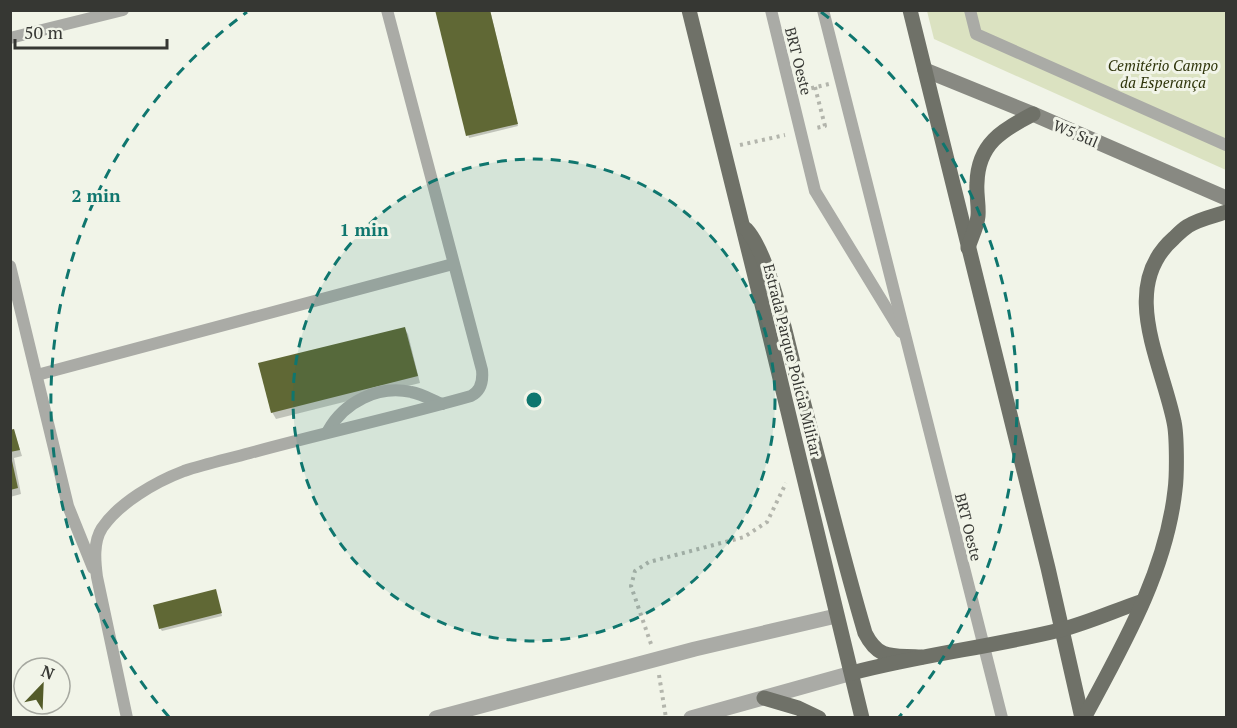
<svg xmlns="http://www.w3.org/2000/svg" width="1237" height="728" viewBox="0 0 1237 728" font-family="'PT Serif',serif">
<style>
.green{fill:#dbe2c1}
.shadow{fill:#0003}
.building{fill:#606835}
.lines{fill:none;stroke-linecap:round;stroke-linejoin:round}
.path{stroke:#b3b5ac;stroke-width:4;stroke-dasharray:3 4.5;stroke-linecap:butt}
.service{stroke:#aaaba6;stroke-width:12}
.tertiary{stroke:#aaaba6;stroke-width:15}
.secondary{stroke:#888982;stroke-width:15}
.primary{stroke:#6f7168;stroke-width:15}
.ring{fill:none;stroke:#0f766e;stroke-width:3;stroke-dasharray:10 8}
.labels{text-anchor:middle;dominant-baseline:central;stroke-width:6;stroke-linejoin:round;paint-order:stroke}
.street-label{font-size:15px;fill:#363733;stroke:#f1f4e8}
.park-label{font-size:15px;font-style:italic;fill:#2f350b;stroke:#f1f4e8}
.centre{fill:#0f766e;stroke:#f1f4e8;stroke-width:3}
.ring-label{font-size:18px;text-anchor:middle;font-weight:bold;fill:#0f766e;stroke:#f1f4e8;stroke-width:6;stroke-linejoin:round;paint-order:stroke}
</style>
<rect width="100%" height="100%" fill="#f1f4e8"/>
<polygon class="green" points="927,11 1226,11 1226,170 934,39"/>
<g class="shadow">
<polygon points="436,10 490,10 518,126 469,138"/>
<polygon points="404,328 408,334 420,383 276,419 272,412"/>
<polygon points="14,431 22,456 14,458 21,494 10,497 10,432"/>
<polygon points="216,593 222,616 162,631 160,628"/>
</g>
<g class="building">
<polygon points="435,10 490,10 518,124 466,136"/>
<polygon points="405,327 418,376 271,413 258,363"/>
<polygon points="14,429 20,450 10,452 10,430"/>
<polygon points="10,452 18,488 10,490"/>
<polygon points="216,589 222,613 159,629 153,605"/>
</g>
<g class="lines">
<g class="path">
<polyline points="815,87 825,126 816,128"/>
<polyline points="804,90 829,84"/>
<polyline points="740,145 785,135"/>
<polyline points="651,644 631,586 635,571 649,562 744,537 767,522 786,483"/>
<polyline points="659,675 666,718"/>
</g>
<g class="service">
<polyline points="771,10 815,191 901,332"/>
<polyline points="823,10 1002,718"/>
<polyline points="970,10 976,34 1226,145"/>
<polyline points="10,38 123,10"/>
<polyline points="10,266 68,506 93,568"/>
<polyline points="37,375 453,264"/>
<path d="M328 431C344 402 378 385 411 392 422 394 432 400 442 404"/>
<path d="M127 718 97 577C95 562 93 542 102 528 119 503 155 482 184 471 205 464 228 459 250 453 323 433 397 417 471 396 481 391 483 380 482 370L387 10"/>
</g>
<g class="tertiary">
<polyline points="436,718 695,649 836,616"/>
<polyline points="691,718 852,673"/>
</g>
<polyline class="secondary" points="925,70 1033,114 1226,198"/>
<g class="primary">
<polyline points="689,10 770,337 862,718"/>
<polyline points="910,10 1048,568 1082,718"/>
<path d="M746 229C769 254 785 332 794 367 818 455 839 545 865 633 879 661 893 655 921 657"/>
<path d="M968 248C971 238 977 227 978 216 979 205 976 194 977 183 978 144 1002 130 1033 114"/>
<path d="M852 673C920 655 991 647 1060 630 1088 623 1116 610 1143 601"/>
<polyline points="764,698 798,708 819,718"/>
<path d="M1084 718C1122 647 1166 572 1175 490 1177 476 1177 435 1174 422 1162 362 1118 287 1174 238 1178 234 1183 229 1188 226 1199 219 1214 216 1226 212"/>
</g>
</g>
<circle cx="534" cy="400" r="241" fill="#0f766e" fill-opacity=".12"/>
<g class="ring">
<circle cx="534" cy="400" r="241"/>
<path d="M169 717A483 483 0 0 1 247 12M821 12A483 483 0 0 1 899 717"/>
</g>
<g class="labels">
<g class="street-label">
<text transform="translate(799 61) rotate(76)">BRT Oeste</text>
<text transform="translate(1076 133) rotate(23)">W5 Sul</text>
<text transform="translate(793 360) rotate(76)">Estrada Parque Polícia Militar</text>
<text transform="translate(969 527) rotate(76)">BRT Oeste</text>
</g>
<g class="park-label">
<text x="1163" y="65">Cemitério Campo<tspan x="1163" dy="17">da Esperança</tspan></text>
</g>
</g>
<circle cx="534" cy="400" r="9" class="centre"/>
<g class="ring-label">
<text x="96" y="202">2 min</text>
<text x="364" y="236">1 min</text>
</g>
<rect width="1237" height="728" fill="none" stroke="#363733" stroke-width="24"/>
<g transform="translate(42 686) rotate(23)"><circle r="28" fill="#f1f4e8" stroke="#a6a8a0" stroke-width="1.5"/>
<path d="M0-4.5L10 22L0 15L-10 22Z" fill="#535b29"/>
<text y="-9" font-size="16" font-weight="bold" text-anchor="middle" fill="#363733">N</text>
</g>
<path d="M15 39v9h152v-9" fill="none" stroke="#363733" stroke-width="3"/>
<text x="24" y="39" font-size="18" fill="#363733" stroke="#f1f4e8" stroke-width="4.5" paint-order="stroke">50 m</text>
</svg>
